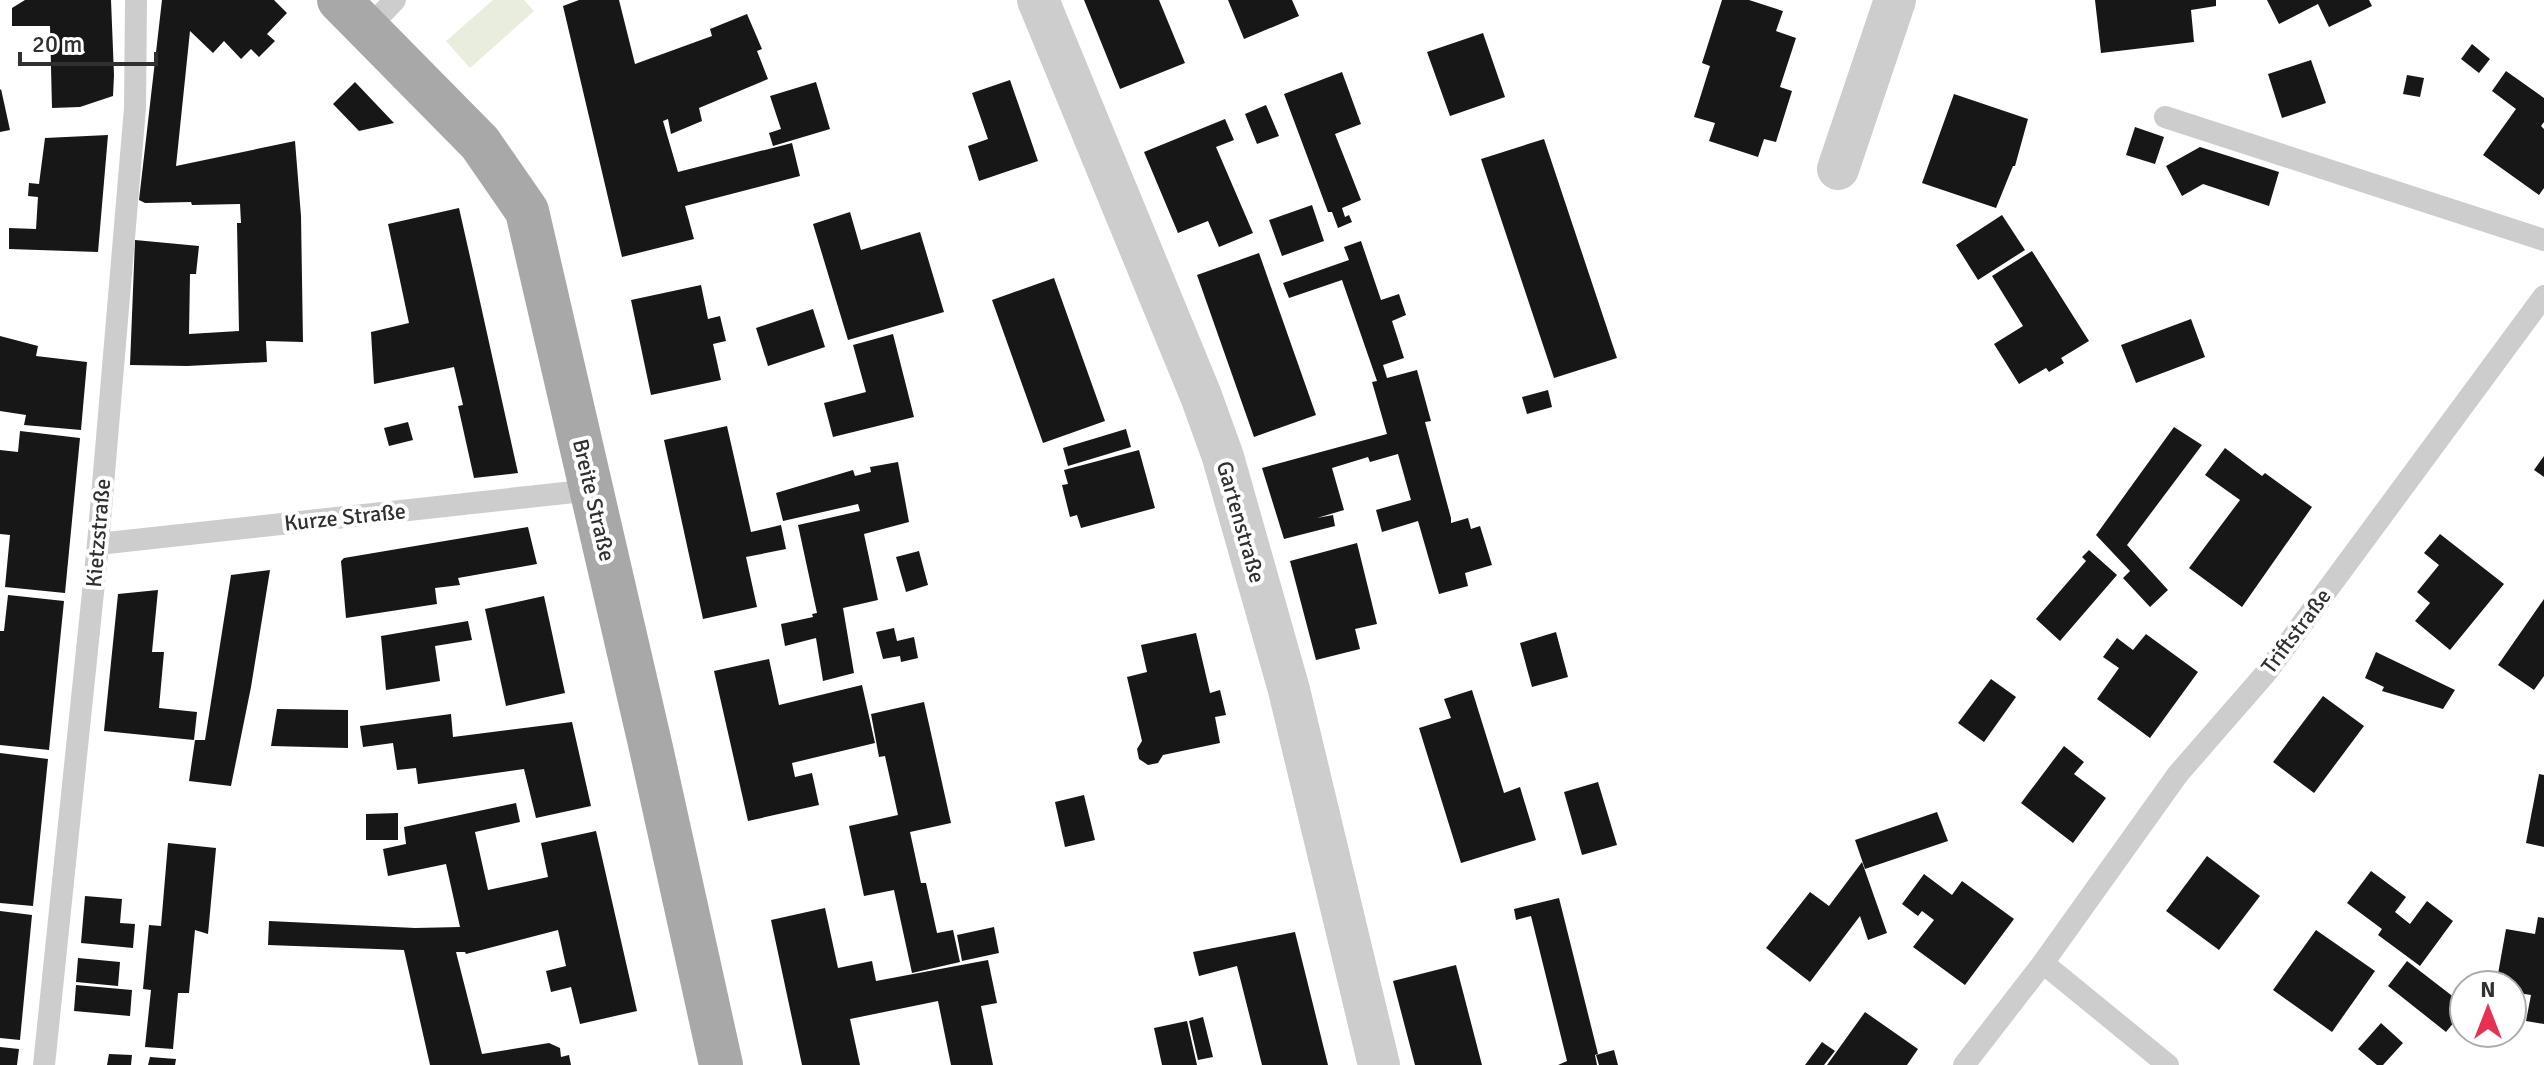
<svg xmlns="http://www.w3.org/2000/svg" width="2544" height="1065" viewBox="0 0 2544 1065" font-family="Signika,sans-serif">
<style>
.green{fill:#e8edde}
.building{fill:#171717}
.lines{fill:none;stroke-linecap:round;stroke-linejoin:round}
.lane{stroke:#cdcdcd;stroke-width:22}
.street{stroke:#cdcdcd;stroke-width:42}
.primary{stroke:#a8a8a8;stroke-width:44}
.labels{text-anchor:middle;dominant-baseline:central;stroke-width:8;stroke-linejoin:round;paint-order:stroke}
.street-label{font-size:22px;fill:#303030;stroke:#fff}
</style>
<rect width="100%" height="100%" fill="#fff"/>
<polygon class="green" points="493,0 524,0 534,11 470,68 446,41"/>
<g class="building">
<polygon points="25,0 111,0 114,75 113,96 80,107 52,108 50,26 12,26 12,8"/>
<polygon points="162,0 274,0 287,13 267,34 275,41 259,57 251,49 241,59 224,41 213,53 190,31 176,166 295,141 301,216 303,342 266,341 267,362 187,366 130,365 135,240 199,246 196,274 190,274 189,334 239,331 237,223 241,223 240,204 192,205 191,202 145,203 139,200"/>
<polygon points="579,0 619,0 635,64 712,36 710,29 747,14 762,49 757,51 768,79 699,108 702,121 671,134 668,119 663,121 678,172 792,143 800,176 685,206 694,239 622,257 563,6"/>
<polygon points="1084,0 1159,0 1185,63 1120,89"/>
<polygon points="1228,0 1292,0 1299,16 1244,39"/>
<polygon points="1722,0 1749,0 1783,11 1776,31 1796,38 1780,87 1792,91 1776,142 1764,139 1758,157 1709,141 1715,123 1694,117 1710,66 1702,63"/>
<polygon points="2095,0 2216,0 2216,6 2191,10 2194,42 2101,53"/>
<polygon points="2267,0 2369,0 2372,6 2329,27 2318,4 2279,24"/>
<polygon points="1483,33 1505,97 1450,116 1427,52"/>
<polygon points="2472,44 2490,59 2479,73 2461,59"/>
<polygon points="2311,60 2326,103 2282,118 2268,74"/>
<polygon points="2506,71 2544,98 2544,122 2541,126 2544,129 2544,188 2539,195 2483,155 2516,109 2492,91"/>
<polygon points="1342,72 1361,124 1335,134 1361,200 1342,208 1345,217 1349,215 1352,222 1338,228 1332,212 1328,212 1284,94"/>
<polygon points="2407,75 2424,78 2420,97 2403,94"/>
<polygon points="1010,80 1038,161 979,181 968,146 988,139 972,93"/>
<polygon points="355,82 394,123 359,131 333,104"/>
<polygon points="816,82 830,129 773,146 769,133 781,129 770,96"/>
<polygon points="1,89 10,130 0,132 0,90"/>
<polygon points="1954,94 2028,119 2015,166 2013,166 1996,208 1922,183"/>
<polygon points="1266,105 1279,136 1257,144 1245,114"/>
<polygon points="1225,119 1234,140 1216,147 1253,233 1219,247 1208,221 1178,233 1144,152"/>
<polygon points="2135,127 2164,137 2155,164 2126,155"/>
<polygon points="108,135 98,252 9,249 9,228 36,229 38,197 28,196 29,183 39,184 45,138"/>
<polygon points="1544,139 1617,358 1554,378 1481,159"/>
<polygon points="2200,147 2279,172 2269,206 2203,184 2182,196 2166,166"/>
<polygon points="1312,205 1324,241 1282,256 1269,220"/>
<polygon points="459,208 473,270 518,473 474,478 458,406 463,405 454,367 374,384 371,332 409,323 388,224"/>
<polygon points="850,212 861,250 920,232 944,312 848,340 813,224"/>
<polygon points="2002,215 2025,250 1978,280 1956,245"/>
<polygon points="1361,241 1381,300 1399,294 1406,315 1392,321 1404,358 1383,365 1387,378 1417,370 1431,421 1425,422 1451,518 1451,523 1468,518 1471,529 1480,526 1492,565 1465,573 1468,586 1439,594 1418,521 1382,532 1376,510 1411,500 1398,454 1370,462 1368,457 1332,468 1344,510 1317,518 1333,515 1335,526 1284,539 1262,468 1387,434 1372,382 1377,381 1342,280 1289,298 1283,283 1349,260 1344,247"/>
<polygon points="2032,251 2089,341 2061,358 2064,363 2049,372 2046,368 2019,384 1994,344 2023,326 1992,276"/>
<polygon points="1259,253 1316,415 1254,437 1197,275"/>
<polygon points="1054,278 1105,421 1043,443 992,300"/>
<polygon points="701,285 708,319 720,316 726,341 713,344 721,380 651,395 631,300"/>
<polygon points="813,309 825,347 768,366 756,328"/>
<polygon points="2191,319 2205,357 2136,383 2121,345"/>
<polygon points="893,334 914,417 833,437 824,403 866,392 853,345"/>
<polygon points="0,336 38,346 36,356 87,362 81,430 24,425 26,415 0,411"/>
<polygon points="1548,390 1552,407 1527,414 1522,397"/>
<polygon points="408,422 413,440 389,446 384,428"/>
<polygon points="727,426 751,532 781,525 786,549 746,557 757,607 703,619 664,440"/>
<polygon points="2174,427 2202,445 2127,545 2168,590 2150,607 2123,578 2130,571 2096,535"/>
<polygon points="1126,429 1131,447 1068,466 1063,448"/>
<polygon points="20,431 80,438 65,593 5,587 10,535 0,534 0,450 18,452"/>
<polygon points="2225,448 2262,476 2265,473 2312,507 2242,607 2189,568 2240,500 2205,475"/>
<polygon points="1139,450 1155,508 1081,528 1077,515 1070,517 1062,485 1068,484 1064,470"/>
<polygon points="2544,456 2544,477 2534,470"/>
<polygon points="898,462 909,522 864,534 878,600 843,608 854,673 823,681 816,638 785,646 781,624 813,617 812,614 817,613 798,525 860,511 858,504 783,521 776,493 853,470 855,476 871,472 870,467"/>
<polygon points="528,527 537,564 458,578 460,585 435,588 437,604 346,618 341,561 344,558"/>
<polygon points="2440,534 2504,584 2450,650 2415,621 2430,603 2417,592 2439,565 2424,553"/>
<polygon points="1357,543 1377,624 1355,629 1360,649 1316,660 1290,561"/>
<polygon points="2089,550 2117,575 2060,641 2036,619 2086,561 2082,557"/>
<polygon points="919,551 928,585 906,592 896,557"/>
<polygon points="270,570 251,687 231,786 189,781 195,740 205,740 231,575"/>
<polygon points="158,590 152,652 164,652 159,708 197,712 194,740 104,731 118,594"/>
<polygon points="8,595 64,601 49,750 0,745 0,631 4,631"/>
<polygon points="544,596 565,693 506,706 485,609"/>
<polygon points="2544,599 2544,676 2534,690 2498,665"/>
<polygon points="468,621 472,640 435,646 440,681 386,690 381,636"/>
<polygon points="894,628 897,641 914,637 918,658 901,662 900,656 883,659 876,632"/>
<polygon points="1556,632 1568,677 1532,687 1520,643"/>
<polygon points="1196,633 1210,693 1220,690 1226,715 1215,717 1220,743 1163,755 1158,763 1148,765 1139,759 1137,749 1142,741 1127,677 1147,672 1141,645"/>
<polygon points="2146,634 2198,672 2150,738 2097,699 2119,668 2103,657 2117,638 2133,650"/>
<polygon points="2376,652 2455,690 2443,709 2382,691 2384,687 2365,678"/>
<polygon points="769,659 779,705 862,685 875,743 792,763 795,777 812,773 819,805 748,821 714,671"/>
<polygon points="1991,679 2016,697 1984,742 1958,723"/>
<polygon points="1472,690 1504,793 1520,787 1536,840 1461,863 1419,728 1451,718 1444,699"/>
<polygon points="2323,696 2364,726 2314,793 2273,762"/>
<polygon points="924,702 951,823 910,832 921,883 926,883 937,933 953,930 960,962 912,973 894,890 864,896 849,826 898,815 885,756 879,757 871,714"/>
<polygon points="277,709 348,710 348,748 271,746"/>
<polygon points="451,714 453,737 572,722 591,806 536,818 524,769 418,784 416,768 397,770 393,743 363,747 360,726"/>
<polygon points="2064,746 2084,762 2074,774 2106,798 2073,843 2021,803"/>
<polygon points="0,753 48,759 33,906 0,903"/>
<polygon points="2539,774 2544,775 2544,847 2526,843"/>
<polygon points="1598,782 1617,845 1582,855 1564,792"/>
<polygon points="1084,795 1095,840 1065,847 1055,802"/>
<polygon points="516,803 520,822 475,832 488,890 548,877 541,843 596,831 637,1011 580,1024 571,987 551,992 546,971 566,966 558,930 466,954 465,952 456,952 482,1054 549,1043 560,1048 561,1057 569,1055 571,1065 430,1065 404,950 268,945 269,921 415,928 460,927 446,864 388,876 383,849 406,844 404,827"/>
<polygon points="1937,812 1948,841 1865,869 1855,840"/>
<polygon points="398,813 398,840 366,840 366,814"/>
<polygon points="168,843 216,848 208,934 195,930 189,993 178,993 173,1049 145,1047 151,990 143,989 149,925 161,926"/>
<polygon points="2207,856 2260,896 2219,950 2166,911"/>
<polygon points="1862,862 1887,933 1868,940 1860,916 1810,982 1766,948 1810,892 1829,906"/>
<polygon points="2371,871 2406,897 2395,912 2410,924 2427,901 2453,921 2420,966 2378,935 2382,929 2347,903"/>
<polygon points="1924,874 1952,895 1962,881 2014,919 1965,985 1913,947 1934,920 1922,911 1918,916 1902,904"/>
<polygon points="85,896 122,899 120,923 135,924 133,948 81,943"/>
<polygon points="1559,898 1598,1054 1595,1055 1597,1065 1558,1065 1567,1061 1531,916 1516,920 1514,909"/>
<polygon points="825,908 838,968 872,961 876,981 988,960 997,1003 981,1006 993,1065 951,1065 938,1001 850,1019 860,1065 802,1065 771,920"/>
<polygon points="0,911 32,915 20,1040 0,1038"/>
<polygon points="2538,917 2544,918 2544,1024 2526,1021 2531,995 2512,992 2512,985 2496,985 2506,929 2535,934"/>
<polygon points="994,927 999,953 962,961 957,935"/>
<polygon points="2316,930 2375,971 2332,1032 2273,990"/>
<polygon points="1295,932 1328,1065 1262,1065 1237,966 1199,976 1193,952"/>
<polygon points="78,958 120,962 118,986 76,982"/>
<polygon points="2407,961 2464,1005 2464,1010 2446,1032 2388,986"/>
<polygon points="1456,965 1482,1065 1415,1065 1393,981"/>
<polygon points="76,985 132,990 130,1016 74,1011"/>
<polygon points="1865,1012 1918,1049 1907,1065 1827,1065"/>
<polygon points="1203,1017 1213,1057 1198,1060 1189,1021"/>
<polygon points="1187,1021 1197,1065 1162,1065 1154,1028"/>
<polygon points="2381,1023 2403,1043 2383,1065 2377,1065 2358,1049"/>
<polygon points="1822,1042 1835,1051 1824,1065 1805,1065"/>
<polygon points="0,1047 19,1049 17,1065 0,1065"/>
<polygon points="1614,1050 1618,1065 1599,1065 1596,1055"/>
<polygon points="109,1054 132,1055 131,1065 107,1065"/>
<polygon points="150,1057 176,1059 175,1065 148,1065"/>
</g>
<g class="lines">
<g class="lane">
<polyline points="368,28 395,0"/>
<polyline points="2165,117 2544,240"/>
<polyline points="98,544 592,490"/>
<polyline points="2043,963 2168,1065"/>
<polyline points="44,1065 98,544 135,108 136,0"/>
<polyline points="1964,1065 2043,963 2178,774 2266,673 2544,296"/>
</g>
<g class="street">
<polyline points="1038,0 1201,396 1223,457 1289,690 1379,1065"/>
<polyline points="1838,169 1895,0"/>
</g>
<polyline class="primary" points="339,0 480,143 527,211 651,748 721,1065"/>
</g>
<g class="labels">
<g class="street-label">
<text transform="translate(594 500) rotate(77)">Breite Straße</text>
<text transform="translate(345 517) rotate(-6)">Kurze Straße</text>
<text transform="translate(1241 522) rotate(74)">Gartenstraße</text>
<text transform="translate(98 533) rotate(-85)">Kietzstraße</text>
<text transform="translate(2296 631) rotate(-53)">Triftstraße</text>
</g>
</g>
<g transform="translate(2488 1009)"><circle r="38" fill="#ffffff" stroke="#acacac" stroke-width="2"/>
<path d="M0-6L14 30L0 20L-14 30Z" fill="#e83151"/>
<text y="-12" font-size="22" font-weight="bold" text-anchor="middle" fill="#303030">N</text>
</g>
<path d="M20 52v12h136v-12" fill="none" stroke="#303030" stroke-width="4"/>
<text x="32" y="52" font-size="24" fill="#303030" stroke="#ffffff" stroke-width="6" paint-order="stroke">20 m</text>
</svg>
